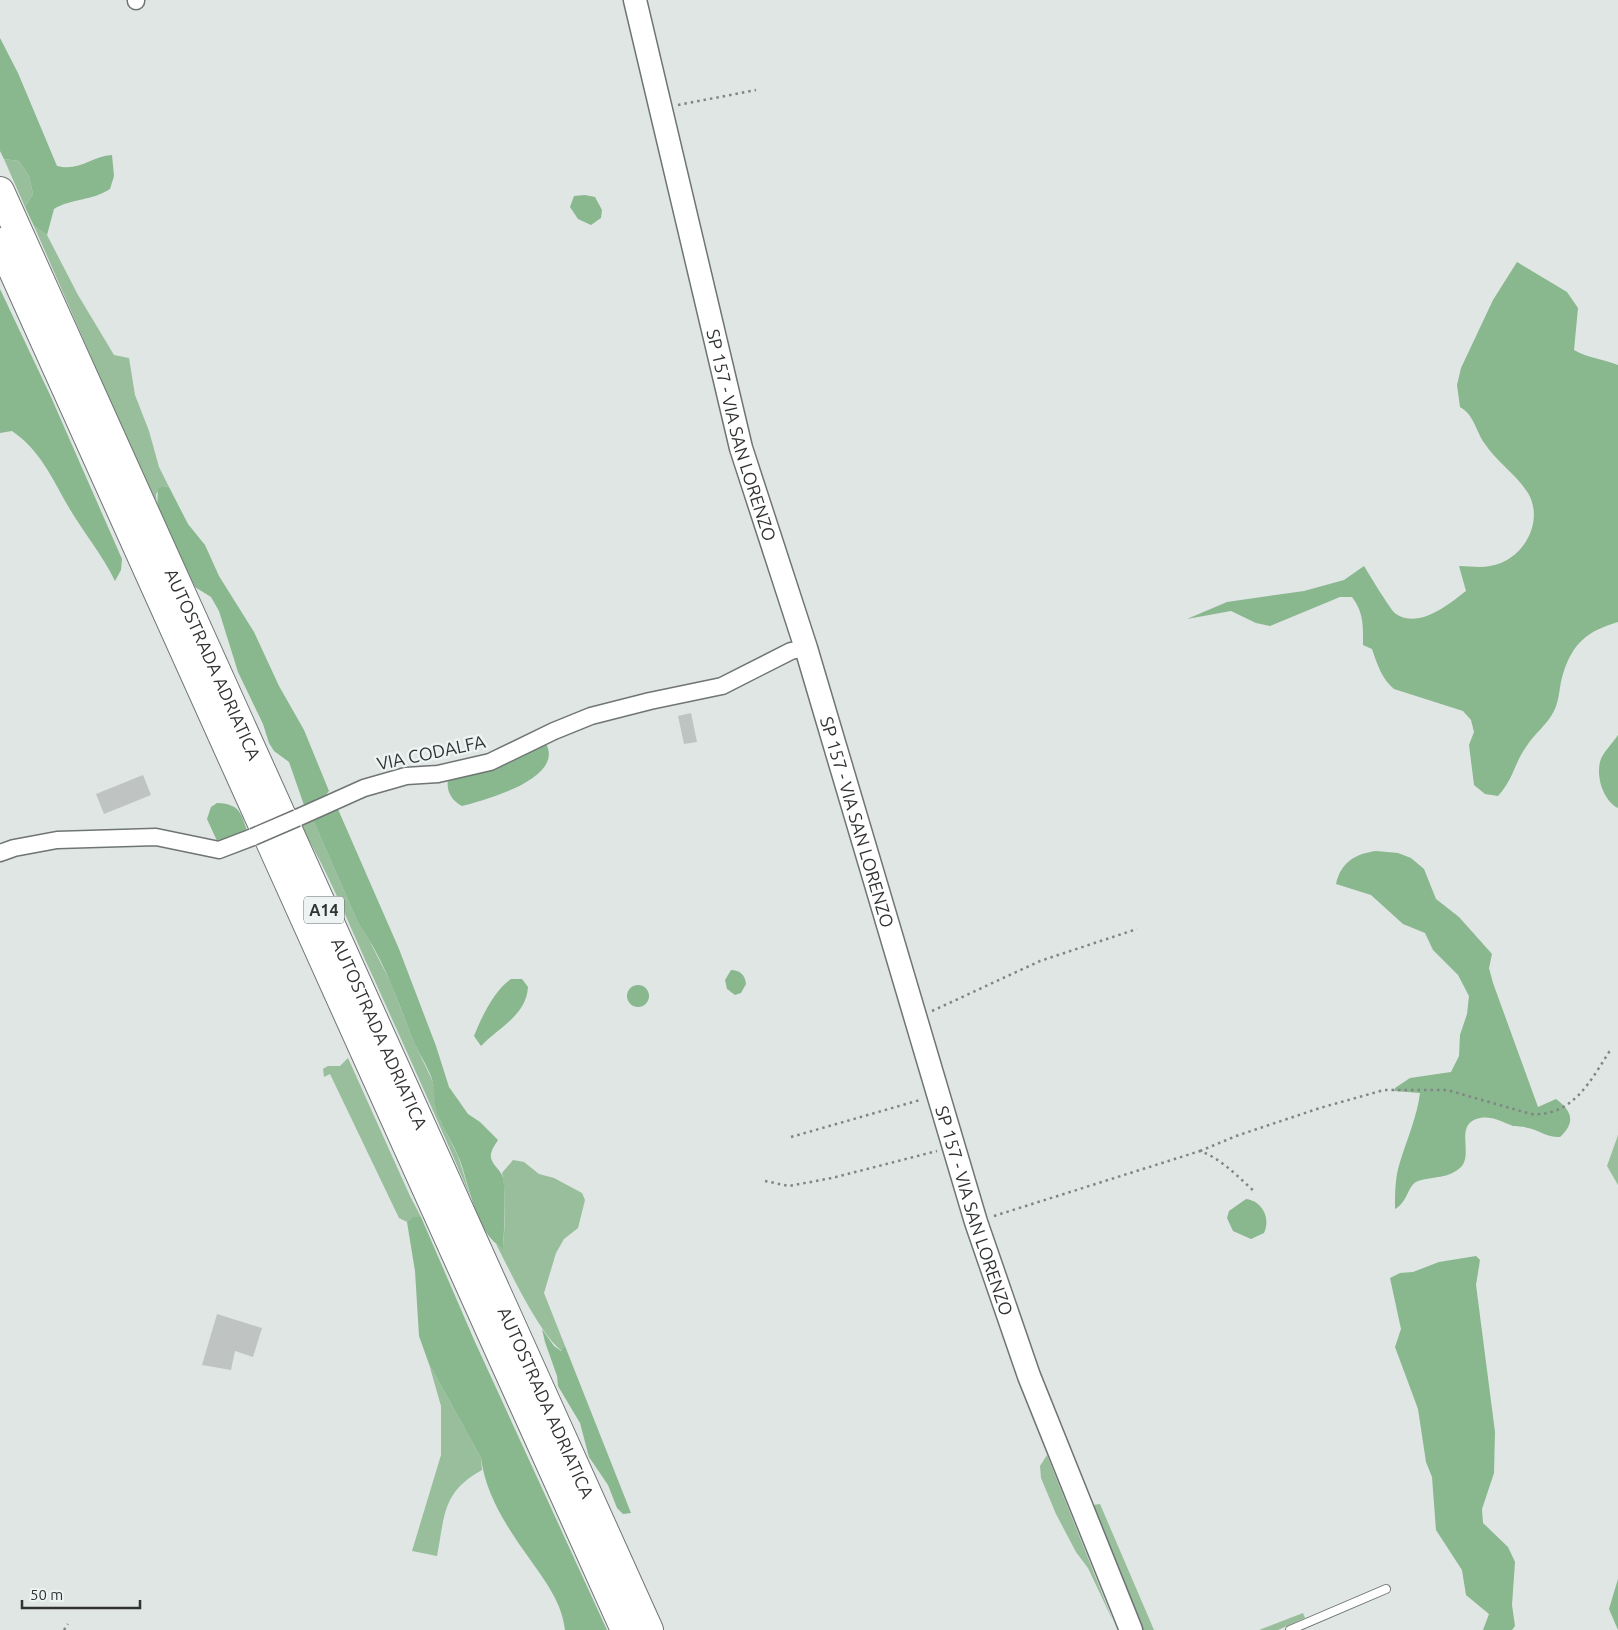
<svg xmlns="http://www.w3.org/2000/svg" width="1618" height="1630" viewBox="0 0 1618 1630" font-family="Ubuntu,sans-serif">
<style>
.green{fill:#98be9b}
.forest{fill:#89b78e}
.building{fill:#bfc4c2}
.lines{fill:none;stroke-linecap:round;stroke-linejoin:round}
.service-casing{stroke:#6f7574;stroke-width:10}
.minor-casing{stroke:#6f7574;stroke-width:19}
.secondary-casing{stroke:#6f7574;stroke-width:25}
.motorway-casing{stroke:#6f7574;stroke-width:30}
.path{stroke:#818584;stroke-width:2.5;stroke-dasharray:2.5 4;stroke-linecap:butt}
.service{stroke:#fff;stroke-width:8}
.minor{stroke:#fff;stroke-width:16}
.secondary{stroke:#fff;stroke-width:22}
.motorway{stroke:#fff;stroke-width:28}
.minor-bridge-casing{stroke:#6f7574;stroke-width:19;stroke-linecap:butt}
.minor-bridge{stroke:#fff;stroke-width:16}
.labels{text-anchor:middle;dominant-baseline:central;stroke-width:5;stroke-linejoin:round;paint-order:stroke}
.shield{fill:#ecf3f2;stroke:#696d6c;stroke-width:1}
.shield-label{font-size:16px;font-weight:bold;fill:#313333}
.street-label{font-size:18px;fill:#313333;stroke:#ecf3f2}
</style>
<rect width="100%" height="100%" fill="#dfe6e4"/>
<g class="green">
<polygon points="4,159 19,161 29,176 33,194 25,207"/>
<polygon points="34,226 47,235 78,295 114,355 129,358 135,395 149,431 159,467 169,487 163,486 156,494 157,508"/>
<path d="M313 820 359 925 368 938 391 983 412 1038 433 1082 440 1120 458 1156 471 1198C440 1125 407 1052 374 979 350 928 330 874 300 825Z"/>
<polygon points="348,1058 410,1196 421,1217 412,1217 407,1222 399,1218 330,1074 324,1077 323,1069 328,1066 340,1066"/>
<polygon points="1618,1135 1618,1185 1607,1166"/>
<path d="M513 1160 524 1162 539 1174 554 1178 582 1193 585 1200 578 1228 564 1239 556 1253 544 1293 565 1346 562 1351C540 1335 510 1271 496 1244L503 1247C505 1232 506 1188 502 1173Z"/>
<path d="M429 1364 481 1458 482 1470C442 1492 445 1515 437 1556L412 1551 441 1455V1406Z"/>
<polygon points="1047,1455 1113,1621 1088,1568 1076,1552 1056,1514 1041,1478 1040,1466"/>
<polygon points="1100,1504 1154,1630 1137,1630 1086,1506"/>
<polygon points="1303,1613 1305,1618 1278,1630 1259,1630"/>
</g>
<g class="forest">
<path d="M0 38 18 73 57 166C79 172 92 156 112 155L114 176 110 189C92 201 72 198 54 209L47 235 34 226 25 207 33 194 29 176 19 161 4 159 0 151Z"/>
<polygon points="585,195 595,197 602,210 601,218 591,225 578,219 570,207 574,196"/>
<path d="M1517 262 1567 292 1578 308 1574 350C1588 358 1603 359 1618 365V622C1588 631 1573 642 1563 674 1559 686 1560 699 1554 711 1547 725 1534 734 1526 747 1514 764 1513 780 1498 796L1485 794 1474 785 1469 745 1474 732 1471 720 1463 711 1394 689C1382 679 1377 664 1372 649L1363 645C1363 626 1364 613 1352 597H1340L1270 626 1256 623 1231 611 1187 619 1227 602 1304 591 1344 580 1364 566C1369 574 1391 611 1396 614 1419 629 1448 605 1466 591L1459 566C1469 566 1480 568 1490 566 1523 561 1545 522 1528 493 1517 475 1497 462 1485 444 1475 430 1475 416 1460 407L1457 385 1461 368 1493 300Z"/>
<path d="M0 289 51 397 122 559 121 570 115 581C102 554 83 532 68 506 52 478 40 450 12 431L0 433Z"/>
<polygon points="163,486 169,487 188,524 205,545 219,576 254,632 279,686 304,730 329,791 323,799 305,808 289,762 274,751 269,743 263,724 238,672 219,611 211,597 195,587 163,521 157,508 158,489"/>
<path d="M1618 735V808C1604 801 1596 778 1600 762 1602 753 1613 743 1618 735Z"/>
<path d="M543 739C572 777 485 800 462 806 452 801 446 791 448 780Z"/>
<path d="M217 803C242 804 241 815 249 836L218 843 207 819 211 807Z"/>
<path d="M337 807 399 949 436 1046 449 1087 468 1114 480 1122 498 1140C495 1145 490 1151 491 1158 493 1166 501 1170 503 1178 506 1189 504 1235 503 1248 476 1235 469 1183 459 1158 452 1141 441 1126 436 1109 434 1100 435 1089 432 1079 427 1065 418 1052 412 1038 397 999 384 959 359 925L313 820Z"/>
<path d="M1376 851 1398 853 1411 858 1424 869 1436 899 1459 917 1492 954 1489 968 1493 983 1538 1107 1556 1099C1572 1111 1576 1122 1560 1137 1545 1137 1542 1131 1528 1128 1523 1126 1518 1127 1513 1126 1502 1122 1493 1116 1480 1118 1453 1124 1474 1153 1461 1167 1449 1179 1433 1176 1418 1181 1407 1185 1409 1201 1395 1209 1395 1193 1395 1177 1400 1162 1407 1139 1417 1117 1420 1093L1394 1091 1395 1088 1410 1078 1451 1072 1459 1056 1460 1035 1467 1014 1469 996 1458 975 1433 950 1425 933 1403 924 1371 895 1336 884C1341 862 1355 854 1376 851Z"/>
<path d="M731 970C740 970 745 975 746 984L741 993 735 995 727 989 725 980Z"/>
<path d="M511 979H522L528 987C526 1016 499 1027 481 1046L474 1036C481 1018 495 989 511 979Z"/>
<circle cx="638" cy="996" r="11"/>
<path d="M1246 1199C1262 1201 1271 1218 1264 1233L1251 1239 1233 1231 1227 1218 1229 1211Z"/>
<path d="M412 1217H421L475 1342 607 1630H565C562 1602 545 1581 529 1558 507 1527 486 1496 481 1458L429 1364 419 1336 415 1271 407 1222Z"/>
<polygon points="1476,1256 1480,1260 1476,1285 1495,1432 1494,1473 1482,1509 1483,1523 1508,1547 1515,1562 1512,1605 1515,1626 1512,1630 1483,1630 1489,1614 1466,1595 1462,1570 1436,1530 1432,1477 1426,1462 1418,1409 1395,1347 1401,1329 1390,1278 1400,1273 1413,1272 1439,1262"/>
<polygon points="542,1329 554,1346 561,1351 565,1346 631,1513 623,1514 617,1508 608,1485 589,1457 580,1423 558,1386 557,1376 545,1342"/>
<polygon points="1618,1579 1618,1630 1609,1609"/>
</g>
<g class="building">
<polygon points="691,713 697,742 684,744 678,716"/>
<polygon points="143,775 151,795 104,814 96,794"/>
<polygon points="217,1314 262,1328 253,1357 235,1351 231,1370 202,1365"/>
</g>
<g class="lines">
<g class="service-casing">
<polyline id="service" points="1290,1630 1386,1589"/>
</g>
<g class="minor-casing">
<g id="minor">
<polyline points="136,1 136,0"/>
<polyline points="297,818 364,788 406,776 438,774 490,762 554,731 591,716 650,701 722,686 791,651 806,648"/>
<polyline points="0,853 14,848 57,840 156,837 219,850 253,837"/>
</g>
</g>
<g class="secondary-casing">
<g id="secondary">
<path id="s1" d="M635 0 741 448 806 648 976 1222 1029 1376 1131 1630"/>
</g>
</g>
<g class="motorway-casing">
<g id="motorway">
<path id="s2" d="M0 191 649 1630"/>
<polyline points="0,242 625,1630"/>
</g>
</g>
<g class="path">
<polyline points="678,105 756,90"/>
<polyline points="932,1011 1040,961 1137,929"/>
<polyline points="791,1137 920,1100"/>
<path d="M1200 1151 1236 1136 1320 1108 1384 1090H1447L1531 1114C1573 1117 1591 1080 1611 1049"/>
<polyline points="765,1181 789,1186 832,1178 937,1151"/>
<path d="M994 1216 1200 1151C1222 1159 1238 1177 1255 1192"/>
<polyline points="64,1630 68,1624"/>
</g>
<use href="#service" class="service"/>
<use href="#minor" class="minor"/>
<use href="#secondary" class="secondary"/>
<use href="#motorway" class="motorway"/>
<g class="minor-bridge-casing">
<polyline id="minor-bridge" points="253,837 297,818"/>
</g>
<use href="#minor-bridge" class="minor-bridge"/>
</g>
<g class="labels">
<rect class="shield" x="304" y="896.5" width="40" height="27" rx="4"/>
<g class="shield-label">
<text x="324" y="910">A14</text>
</g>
<g class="street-label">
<text stroke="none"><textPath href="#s1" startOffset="448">SP 157 - VIA SAN LORENZO</textPath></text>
<text stroke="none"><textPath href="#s2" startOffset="519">AUTOSTRADA ADRIATICA</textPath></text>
<text transform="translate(431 752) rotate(-12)">VIA CODALFA</text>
<text stroke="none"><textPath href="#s1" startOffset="852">SP 157 - VIA SAN LORENZO</textPath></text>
<text stroke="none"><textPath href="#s2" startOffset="924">AUTOSTRADA ADRIATICA</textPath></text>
<text stroke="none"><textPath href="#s1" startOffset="1258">SP 157 - VIA SAN LORENZO</textPath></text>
<text stroke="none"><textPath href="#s2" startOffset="1329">AUTOSTRADA ADRIATICA</textPath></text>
</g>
</g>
<path d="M22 1600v8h118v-8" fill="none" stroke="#313333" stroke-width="2.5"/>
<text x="30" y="1600" font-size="15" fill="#313333" stroke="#ecf3f2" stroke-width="4" paint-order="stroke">50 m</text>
</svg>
